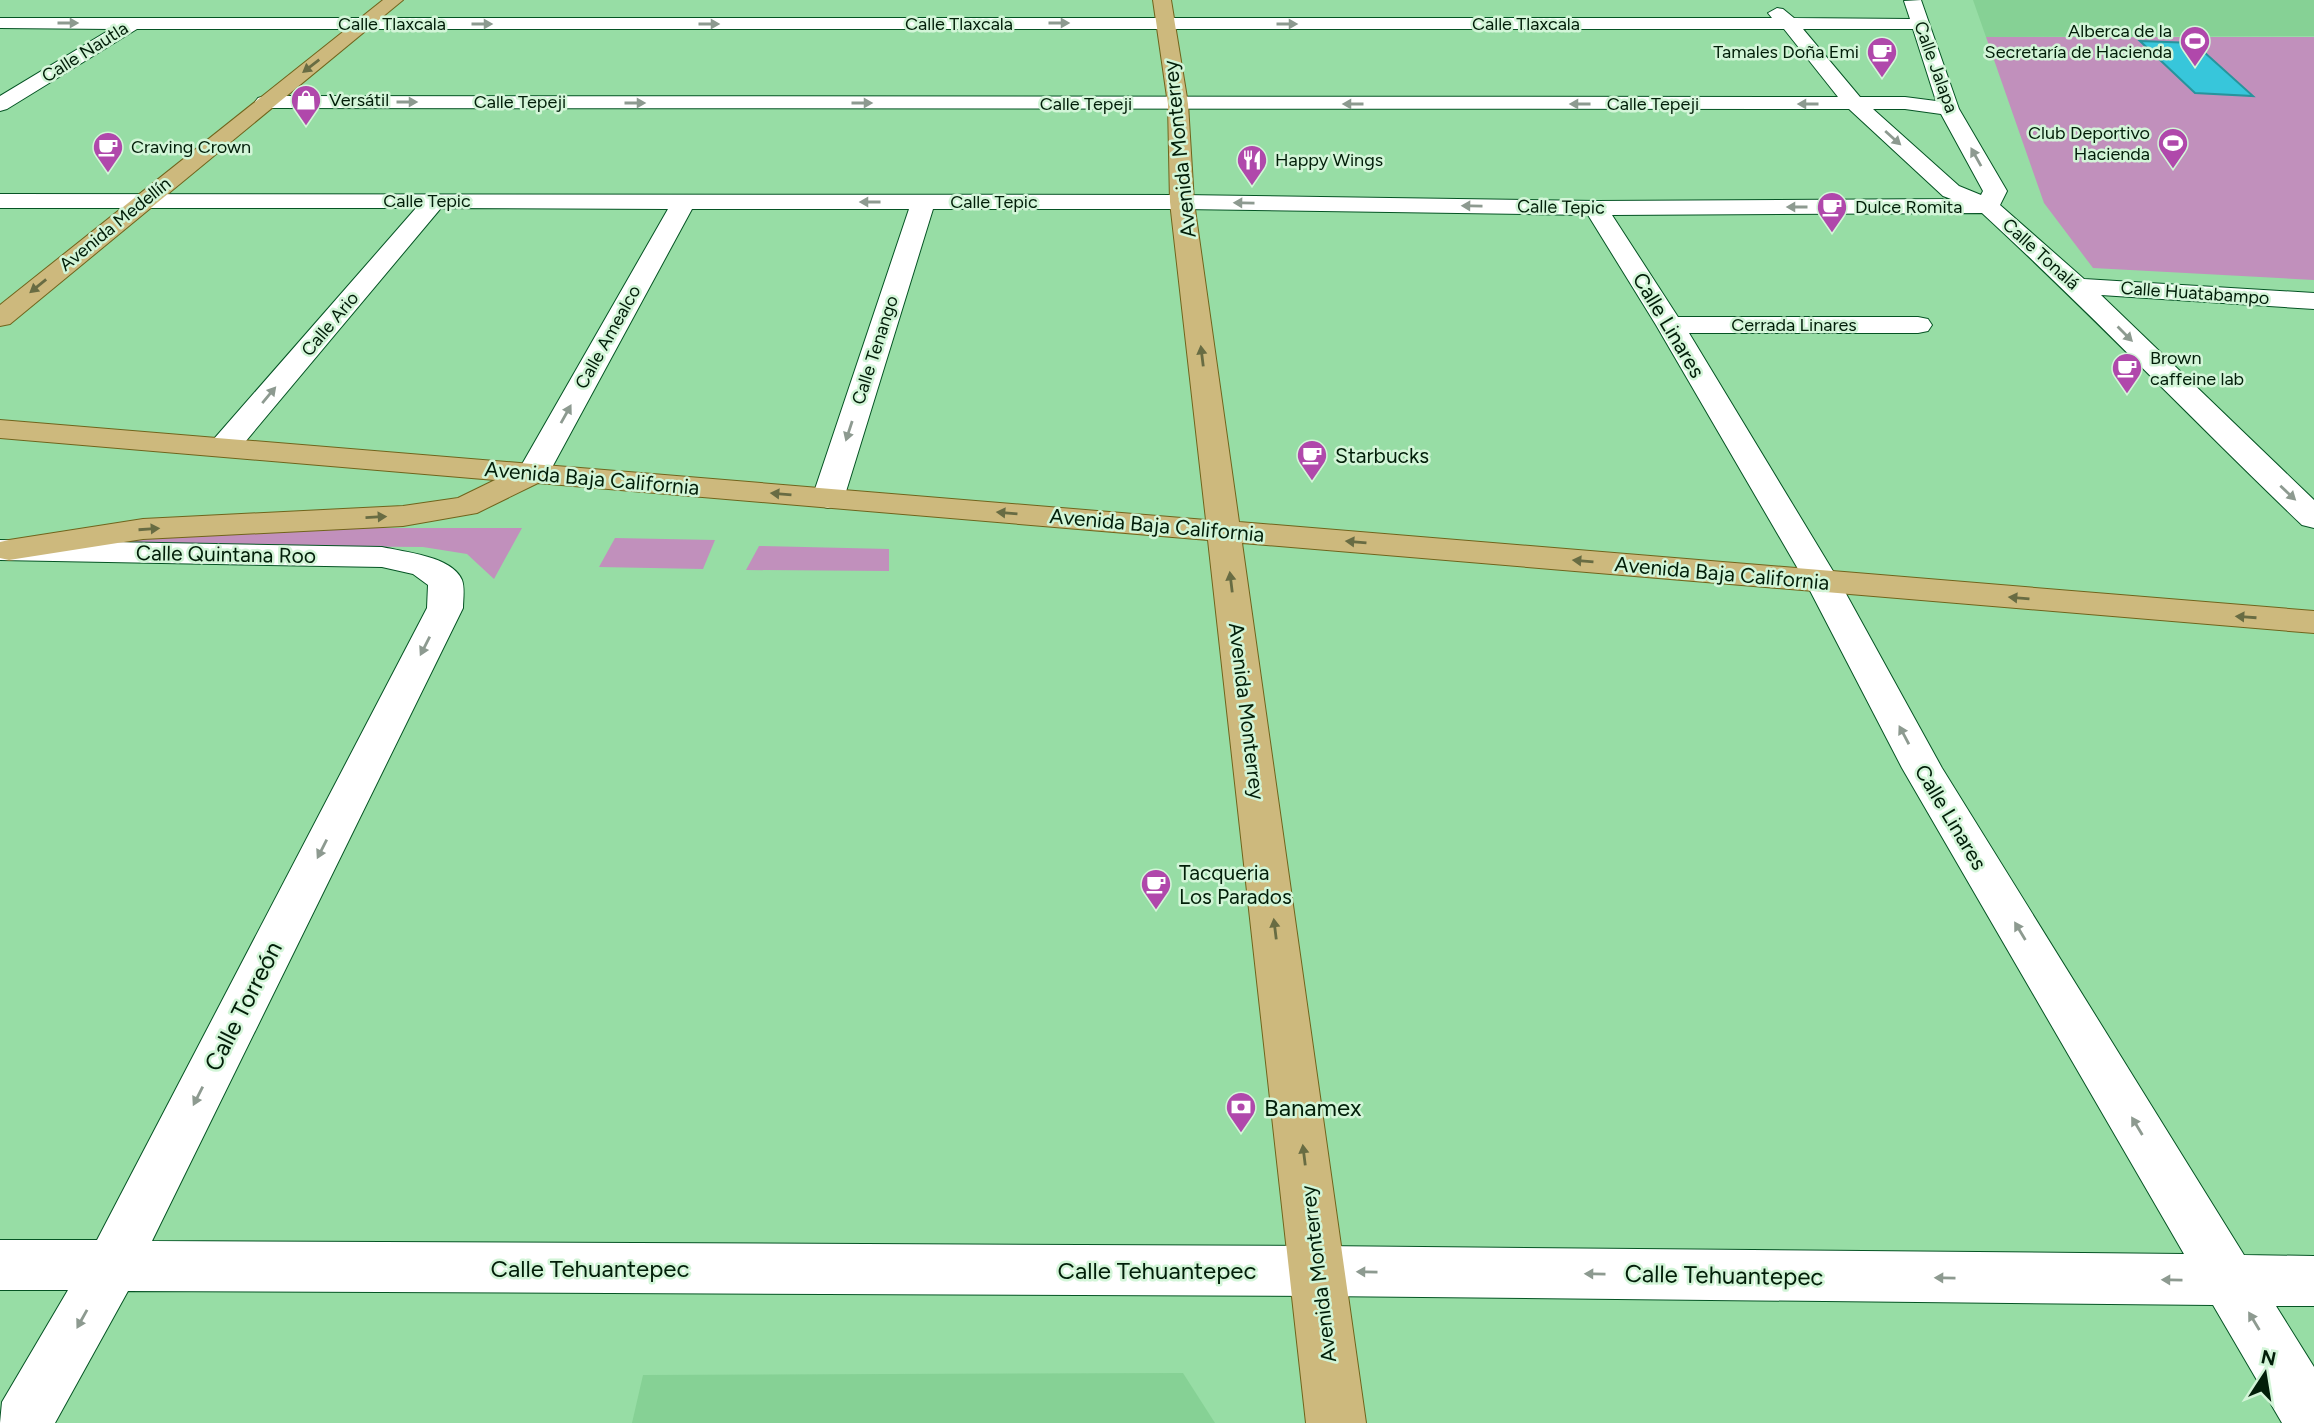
<svg xmlns="http://www.w3.org/2000/svg" width="2314" height="1423" viewBox="0 0 2314 1423" font-family="Figtree,sans-serif">
<style>
.built{fill:#86d195}
.green{fill:#c190bc}
.water{fill:#37c6db;stroke:#27949c;stroke-width:2}
.lines{fill:none;stroke-linecap:round;stroke-linejoin:round}
.street-casing{stroke:#055424;stroke-width:2}
.primary-casing{stroke:#70641c;stroke-width:2}
.street{fill:#fff;fill-rule:evenodd}
.primary{fill:#cdb97d;fill-rule:evenodd}
.oneway{fill:#8d9a90}
.oneway2{fill:#686c43}
.labels{text-anchor:middle;dominant-baseline:central;stroke-width:5;stroke-linejoin:round;paint-order:stroke}
.far-street-label{font-size:18px;fill:#021e09;stroke:#d3f5d8}
.far-poi-label{font-size:18px;fill:#021e09;stroke:#d3f5d8;text-anchor:start}
.street-label{font-size:21px;fill:#021e09;stroke:#d3f5d8}
.poi-label{font-size:21px;fill:#021e09;stroke:#d3f5d8;text-anchor:start}
.near-street-label{font-size:24px;fill:#021e09;stroke:#d3f5d8}
.near-poi-label{font-size:24px;fill:#021e09;stroke:#d3f5d8;text-anchor:start}
</style>
<rect width="100%" height="100%" fill="#97dda5"/>
<g class="built">
<polygon points="1973,0 2314,0 2314,36 1986,37"/>
<polygon points="1183,1373 1215,1423 632,1423 643,1375"/>
</g>
<g class="green">
<polygon points="1986,37 2314,37 2314,280 2093,268 2044,203"/>
<polygon points="374,528 522,528 494,579 467,554 423,547 41,544 175,533"/>
<polygon points="615,538 715,540 703,569 599,567"/>
<polygon points="759,546 889,549 889,571 746,570"/>
</g>
<polygon class="water" points="2140,41 2194,43 2253,96 2195,93"/>
<g class="lines">
<g class="street-casing">
<path id="street" d="M1921 0 1959 109 2007 191 2000 205 2084 279 2314 293V309L2101 295 2314 500V528L2302 525C2194 422 2092 314 1982 213L1612 215 1678 317H1918L1928 319 1932 325 1928 331 1918 333H1689L1839 581 1942 768 2244 1255 2314 1256V1306H2276L2314 1367V1423H2282L2213 1305 1319 1296 128 1291 55 1423H0L2 1402 68 1290H0V1240H97L427 608 428 585 413 574 382 567 0 560V540L382 547C404 552 452 556 462 580 465 588 463 600 463 608L152 1241 1319 1246 2184 1254 1902 768 1805 581 1656 325 1588 215 1182 209H933L844 498 839 505 828 508 817 505 812 498 909 209H692L549 473 544 480 533 482 522 480 517 473 668 209 441 208 235 454 224 456 213 454 209 447 213 440 416 208H0V194L1182 195 1596 201 1951 199 1943 196 1849 109 265 108 258 106 255 102 258 98 265 96 1838 97 1784 29H137L7 109 0 111V96L111 29 0 28V18H1772L1768 13 1777 8 1783 9 1794 18 1910 19 1904 1ZM1803 29H1913L1936 101 1905 97H1860ZM1873 109H1905L1941 114 1983 191 1981 195 1959 186Z"/>
</g>
<g class="primary-casing">
<g id="primary">
<polygon points="383,0 403,0 10,324 0,326 0,305"/>
<polygon points="1153,0 1171,0 1188,104 1194,202 1239,522 2314,611 2314,633 1242,543 1366,1423 1306,1423 1208,540 538,483 477,513 403,526 143,539 9,560 0,558 0,542 9,540 143,519 403,506 458,498 495,480 0,438 0,420 1206,520 1170,202 1168,104"/>
</g>
</g>
<use href="#street" class="street"/>
<use href="#primary" class="primary"/>
</g>
<defs><path id="oneway-solid" d="M-6-.8H1V-3.2L6.5 0L1 3.2V.8H-6Z" transform="scale(1.75)"/></defs>
<g class="oneway">
<use href="#oneway-solid" transform="translate(68 23)"/>
<use href="#oneway-solid" transform="translate(1059 23)"/>
<use href="#oneway-solid" transform="translate(482 24)"/>
<use href="#oneway-solid" transform="translate(709 24)"/>
<use href="#oneway-solid" transform="translate(1287 24)"/>
<use href="#oneway-solid" transform="translate(407 102)"/>
<use href="#oneway-solid" transform="translate(635 103)"/>
<use href="#oneway-solid" transform="translate(862 103)"/>
<use href="#oneway-solid" transform="translate(1353 104) rotate(-180)"/>
<use href="#oneway-solid" transform="translate(1580 104) rotate(-180)"/>
<use href="#oneway-solid" transform="translate(1808 104) rotate(-180)"/>
<use href="#oneway-solid" transform="translate(1893 138) rotate(42)"/>
<use href="#oneway-solid" transform="translate(1976 157) rotate(-119)"/>
<use href="#oneway-solid" transform="translate(870 202) rotate(-180)"/>
<use href="#oneway-solid" transform="translate(1244 203) rotate(-179)"/>
<use href="#oneway-solid" transform="translate(1472 206) rotate(-179)"/>
<use href="#oneway-solid" transform="translate(1797 207) rotate(180)"/>
<use href="#oneway-solid" transform="translate(2125 334) rotate(45)"/>
<use href="#oneway-solid" transform="translate(269 395) rotate(-50)"/>
<use href="#oneway-solid" transform="translate(566 414) rotate(-61)"/>
<use href="#oneway-solid" transform="translate(849 431) rotate(108)"/>
<use href="#oneway-solid" transform="translate(2288 493) rotate(43)"/>
<use href="#oneway-solid" transform="translate(425 646) rotate(117)"/>
<use href="#oneway-solid" transform="translate(1904 735) rotate(-118)"/>
<use href="#oneway-solid" transform="translate(322 849) rotate(117)"/>
<use href="#oneway-solid" transform="translate(2020 931) rotate(-121)"/>
<use href="#oneway-solid" transform="translate(198 1096) rotate(117)"/>
<use href="#oneway-solid" transform="translate(2137 1126) rotate(-121)"/>
<use href="#oneway-solid" transform="translate(1367 1272) rotate(-179)"/>
<use href="#oneway-solid" transform="translate(1595 1274) rotate(-179)"/>
<use href="#oneway-solid" transform="translate(1945 1278) rotate(-179)"/>
<use href="#oneway-solid" transform="translate(2172 1280) rotate(-179)"/>
<use href="#oneway-solid" transform="translate(82 1319) rotate(119)"/>
<use href="#oneway-solid" transform="translate(2254 1321) rotate(-121)"/>
</g>
<g class="oneway2">
<use href="#oneway-solid" transform="translate(311 66) rotate(142)"/>
<use href="#oneway-solid" transform="translate(38 286) rotate(141)"/>
<use href="#oneway-solid" transform="translate(1202 356) rotate(-97)"/>
<use href="#oneway-solid" transform="translate(781 494) rotate(-175)"/>
<use href="#oneway-solid" transform="translate(1007 513) rotate(-175)"/>
<use href="#oneway-solid" transform="translate(376 517) rotate(-3)"/>
<use href="#oneway-solid" transform="translate(149 529) rotate(-4)"/>
<use href="#oneway-solid" transform="translate(1356 542) rotate(-175)"/>
<use href="#oneway-solid" transform="translate(1583 561) rotate(-175)"/>
<use href="#oneway-solid" transform="translate(1231 582) rotate(-97)"/>
<use href="#oneway-solid" transform="translate(2019 598) rotate(-175)"/>
<use href="#oneway-solid" transform="translate(2246 617) rotate(-176)"/>
<use href="#oneway-solid" transform="translate(1275 929) rotate(-97)"/>
<use href="#oneway-solid" transform="translate(1304 1155) rotate(-97)"/>
</g>
<defs>
<g id="stadium-pin" transform="scale(1.575)"><path d="M0 17L-7.5 6A9.5 9.5 0 1 1 7.5 6Z" fill="#b048ab" stroke="#d3f5d8"/><path d="M0-5a6.5 5 0 1 0 0 10a6.5 5 0 1 0 0-10ZM-3.5-1.8h7v3.6h-7Z" fill="#fff"/></g>
<g id="cafe-pin" transform="scale(1.575)"><path d="M0 17L-7.5 6A9.5 9.5 0 1 1 7.5 6Z" fill="#b048ab" stroke="#d3f5d8"/><path d="M-5.5-4.5H6V0H3Q3 3.5 0 3.5H-2.5Q-5.5 3.5-5.5 0ZM3-3.2v2h1.7v-2ZM-6 4.5H4V6H-6Z" fill="#fff"/></g>
<g id="shop-pin" transform="scale(1.575)"><path d="M0 17L-7.5 6A9.5 9.5 0 1 1 7.5 6Z" fill="#b048ab" stroke="#d3f5d8"/><path d="M-5-2.5h2.3a2.7 3.5 0 0 1 5.4 0H5L5.5 6h-11ZM-1.5-2.5h3a1.5 2.3 0 0 0-3 0Z" fill="#fff"/></g>
<g id="restaurant-pin" transform="scale(1.575)"><path d="M0 17L-7.5 6A9.5 9.5 0 1 1 7.5 6Z" fill="#b048ab" stroke="#d3f5d8"/><path d="M-5-6h1v4h1v-4h1v4h1v-4h1v5L-1.5 .5V6h-2V.5L-5-1ZM5-6V6H3V1.5H1.5Q1.5-4 5-6Z" fill="#fff"/></g>
<g id="bank-pin" transform="scale(1.575)"><path d="M0 17L-7.5 6A9.5 9.5 0 1 1 7.5 6Z" fill="#b048ab" stroke="#d3f5d8"/><path d="M-6-4H6V4H-6ZM0-2.3a2.3 2.3 0 1 0 0 4.6a2.3 2.3 0 1 0 0-4.6Z" fill="#fff"/></g>
</defs>
<g fill-rule="evenodd">
<use href="#stadium-pin" x="2195" y="41"/>
<use href="#cafe-pin" x="1882" y="52"/>
<use href="#shop-pin" x="306" y="100"/>
<use href="#stadium-pin" x="2173" y="143"/>
<use href="#cafe-pin" x="108" y="147"/>
<use href="#restaurant-pin" x="1252" y="160"/>
<use href="#cafe-pin" x="1832" y="207"/>
<use href="#cafe-pin" x="2127" y="368"/>
<use href="#cafe-pin" x="1312" y="455"/>
<use href="#cafe-pin" x="1156" y="884"/>
<use href="#bank-pin" x="1241" y="1107"/>
</g>
<g class="labels">
<g class="far-street-label">
<text x="392" y="24">Calle Tlaxcala</text>
<text x="959" y="24">Calle Tlaxcala</text>
<text x="1526" y="24">Calle Tlaxcala</text>
<text transform="translate(85 52) rotate(-32)">Calle Nautla</text>
<text transform="translate(1936 67) rotate(70)">Calle Jalapa</text>
<text x="520" y="102">Calle Tepeji</text>
<text x="1086" y="104">Calle Tepeji</text>
<text x="1653" y="104">Calle Tepeji</text>
<text x="427" y="201">Calle Tepic</text>
<text x="994" y="202">Calle Tepic</text>
<text transform="translate(1561 207) rotate(1)">Calle Tepic</text>
<text transform="translate(115 224) rotate(-39)">Avenida Medellín</text>
<text transform="translate(2041 254) rotate(42)">Calle Tonalá</text>
<text transform="translate(2195 293) rotate(4)">Calle Huatabampo</text>
<text transform="translate(330 324) rotate(-50)">Calle Ario</text>
<text x="1794" y="325">Cerrada Linares</text>
<text transform="translate(608 337) rotate(-61)">Calle Amealco</text>
<text transform="translate(875 350) rotate(-72)">Calle Tenango</text>
</g>
<g class="far-poi-label">
<text x="2172" y="31" text-anchor="end">Alberca de la<tspan x="2172" dy="21">Secretaría de Hacienda</tspan></text>
<text x="1859" y="52" text-anchor="end">Tamales Doña Emi</text>
<text x="329" y="100">Versátil</text>
<text x="2150" y="133" text-anchor="end">Club Deportivo<tspan x="2150" dy="21">Hacienda</tspan></text>
<text x="131" y="147">Craving Crown</text>
<text x="1275" y="160">Happy Wings</text>
<text x="1855" y="207">Dulce Romita</text>
<text x="2150" y="358">Brown<tspan x="2150" dy="21">caffeine lab</tspan></text>
</g>
<g class="street-label">
<text transform="translate(1179 149) rotate(-96)">Avenida Monterrey</text>
<text transform="translate(1669 325) rotate(59)">Calle Linares</text>
<text transform="translate(592 478) rotate(5)">Avenida Baja California</text>
<text transform="translate(1157 525) rotate(5)">Avenida Baja California</text>
<text transform="translate(226 554) rotate(1)">Calle Quintana Roo</text>
<text transform="translate(1722 573) rotate(5)">Avenida Baja California</text>
<text transform="translate(1247 711) rotate(83)">Avenida Monterrey</text>
<text transform="translate(1951 817) rotate(59)">Calle Linares</text>
<text transform="translate(1318 1274) rotate(-97)">Avenida Monterrey</text>
</g>
<g class="poi-label">
<text x="1335" y="455">Starbucks</text>
<text x="1179" y="872">Tacqueria<tspan x="1179" dy="24">Los Parados</tspan></text>
</g>
<g class="near-street-label">
<text transform="translate(243 1006) rotate(-63)">Calle Torreón</text>
<text x="590" y="1268">Calle Tehuantepec</text>
<text x="1157" y="1270">Calle Tehuantepec</text>
<text transform="translate(1724 1275) rotate(1)">Calle Tehuantepec</text>
</g>
<g class="near-poi-label">
<text x="1264" y="1107">Banamex</text>
</g>
</g>
<g transform="translate(2265 1374) rotate(12)" stroke="#d3f5d8" stroke-width="5" paint-order="stroke">
<path d="M0-5L12 26L0 18L-12 26Z" fill="#021e09"/>
<text y="-10" font-size="19" font-weight="bold" text-anchor="middle" fill="#021e09">N</text>
</g>
</svg>
